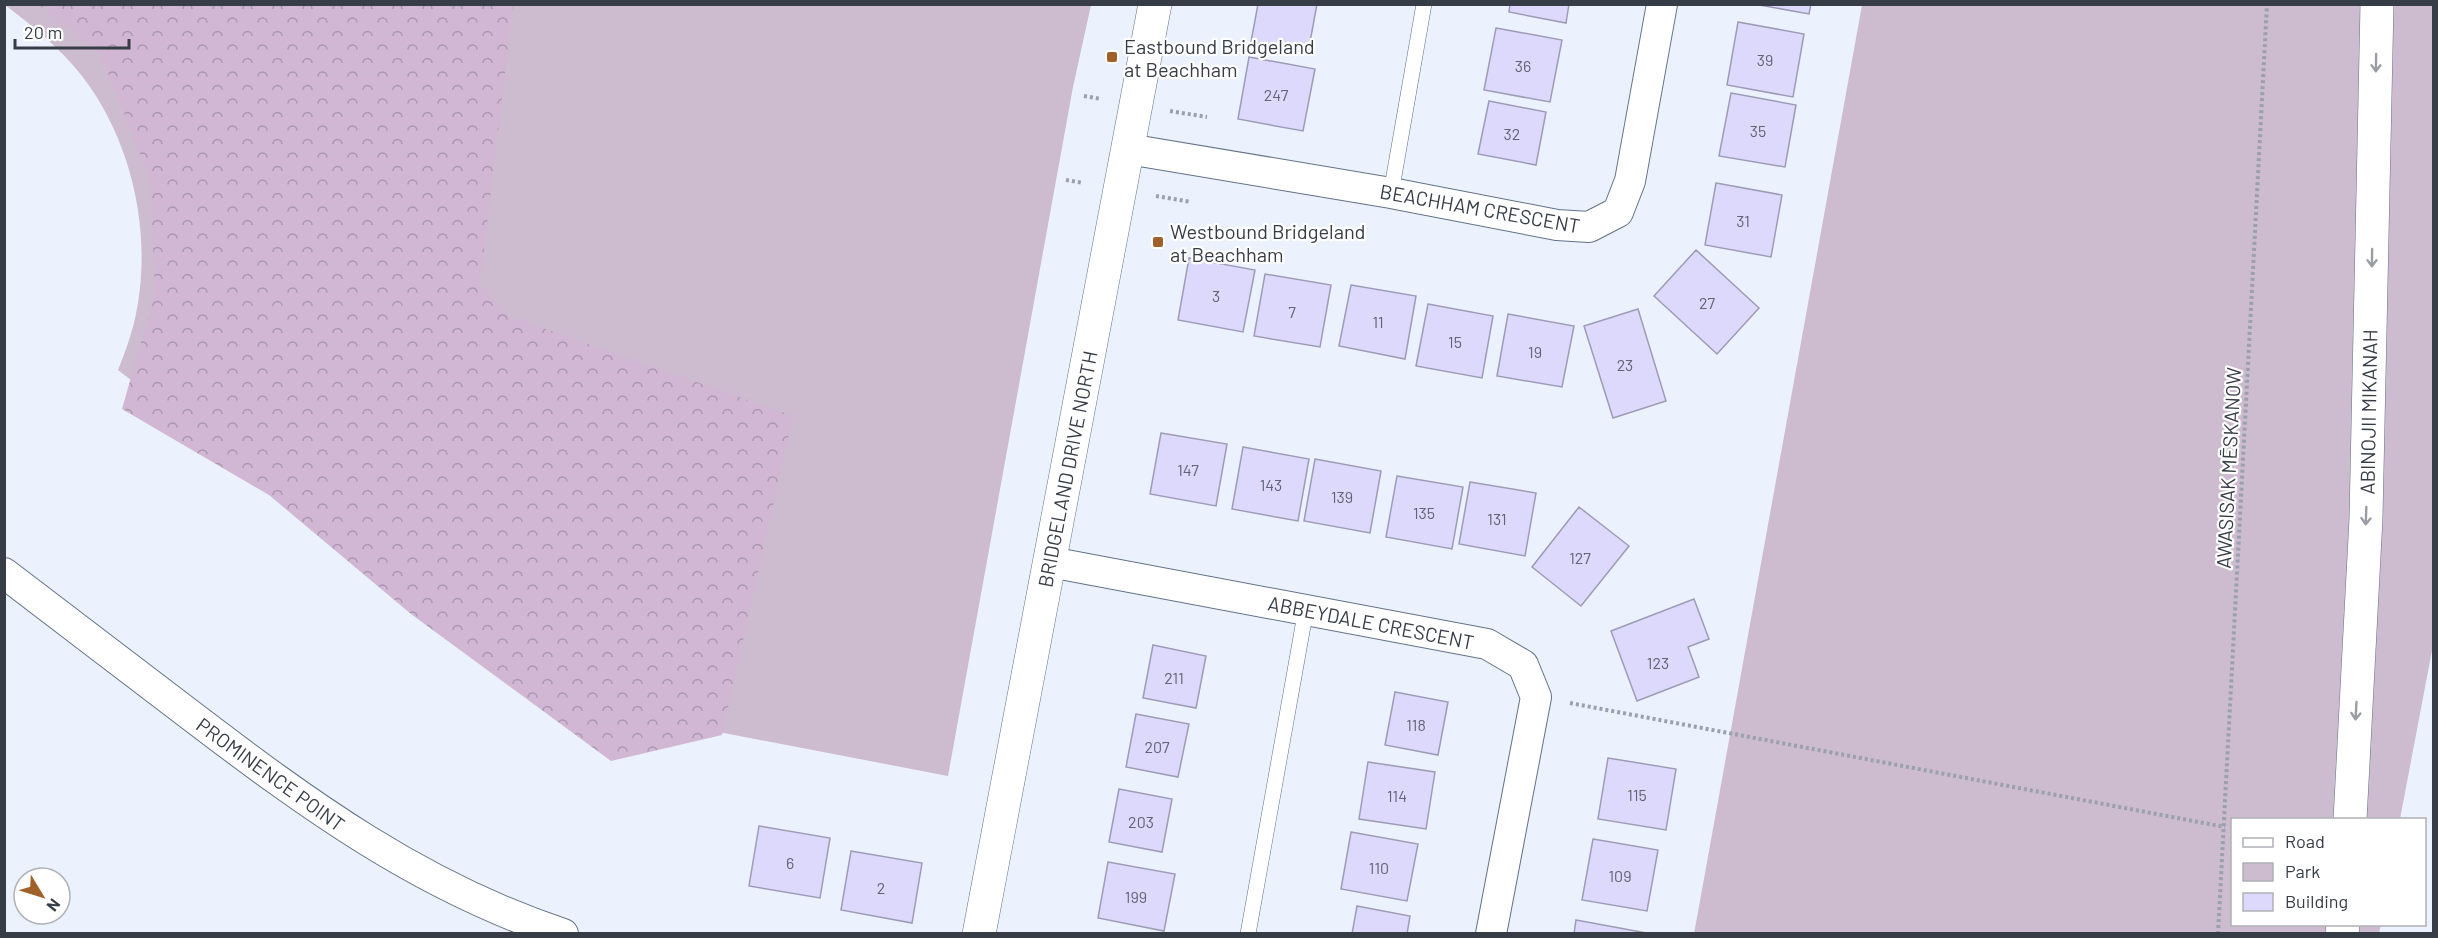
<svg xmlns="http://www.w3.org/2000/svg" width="2438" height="938" viewBox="0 0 2438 938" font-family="Barlow,sans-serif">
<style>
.green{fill:#cdbbcf}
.forest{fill:url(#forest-crowns)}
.building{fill:#ddd9fc;stroke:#9e9bb7;stroke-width:1.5}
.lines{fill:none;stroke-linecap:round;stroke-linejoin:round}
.service-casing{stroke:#627289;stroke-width:16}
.minor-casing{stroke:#627289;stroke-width:32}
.tertiary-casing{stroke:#627289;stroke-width:34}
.primary-casing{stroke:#627289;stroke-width:34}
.path{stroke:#9aa1ac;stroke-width:4;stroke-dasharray:3 3;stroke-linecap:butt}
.service{stroke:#fff;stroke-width:15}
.minor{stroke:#fff;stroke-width:30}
.tertiary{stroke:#fff;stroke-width:33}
.primary{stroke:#fff;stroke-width:33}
.oneway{stroke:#9a9ea3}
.poi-dot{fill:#a06029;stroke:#fff;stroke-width:2}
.labels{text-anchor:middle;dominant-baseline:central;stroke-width:4.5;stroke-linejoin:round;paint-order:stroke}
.number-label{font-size:16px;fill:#606474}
.poi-label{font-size:20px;fill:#363d47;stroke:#fff;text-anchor:start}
.street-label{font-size:20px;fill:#363d47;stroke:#fff}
</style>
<defs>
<pattern id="forest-crowns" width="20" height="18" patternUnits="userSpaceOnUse" patternTransform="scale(1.5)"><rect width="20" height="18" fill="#d1b7d4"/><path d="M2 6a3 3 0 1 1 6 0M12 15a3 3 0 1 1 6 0" fill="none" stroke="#aa96ae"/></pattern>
</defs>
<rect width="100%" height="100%" fill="#ebf2fd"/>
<g class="green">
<path d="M5 5H1091L1073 87 948 776 656 720 417 602 118 370C124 355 130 339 134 323 154 240 134 143 82 76 60 48 33 26 5 5Z"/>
<polygon points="1862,5 2433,5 2434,640 2400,819 2232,820 2232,924 2381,925 2379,933 1694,934"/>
</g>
<polygon class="forest" points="39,5 513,5 480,284 508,316 793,416 722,735 611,761 411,614 269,495 122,409 155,293 150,179 100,53"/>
<g class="building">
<polygon points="1258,4 1317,4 1308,53 1251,42"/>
<polygon points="1510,4 1569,4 1566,23 1509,12"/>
<polygon points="1754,4 1811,4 1809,14"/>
<polygon points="1738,22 1804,34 1793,97 1727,85"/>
<polygon points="1496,28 1562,40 1550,102 1484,90"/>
<polygon points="1249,57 1315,69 1303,131 1238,119"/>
<polygon points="1731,93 1796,105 1785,167 1719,156"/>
<polygon points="1489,101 1546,112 1536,165 1478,154"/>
<polygon points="1716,183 1782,195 1771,257 1705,245"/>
<polygon points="1696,250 1759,308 1717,354 1654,296"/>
<polygon points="1189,258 1255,270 1243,332 1178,320"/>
<polygon points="1265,274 1331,285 1320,347 1254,336"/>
<polygon points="1351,285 1416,296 1405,359 1339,346"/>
<polygon points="1428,304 1493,316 1482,378 1416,366"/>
<polygon points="1638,309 1666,401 1613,418 1584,326"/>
<polygon points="1508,314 1574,326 1562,387 1497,376"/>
<polygon points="1161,433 1227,444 1216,506 1150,494"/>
<polygon points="1243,447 1309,459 1298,521 1232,509"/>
<polygon points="1315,459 1381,471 1370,533 1304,521"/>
<polygon points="1397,476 1463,487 1452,549 1386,537"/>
<polygon points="1470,482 1536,493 1525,556 1459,544"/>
<polygon points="1579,507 1629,546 1581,606 1532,567"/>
<polygon points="1694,599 1709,639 1688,647 1699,677 1637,701 1611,631"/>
<polygon points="1153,645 1206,656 1196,708 1143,698"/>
<polygon points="1395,692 1448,702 1438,755 1385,745"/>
<polygon points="1136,714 1189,724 1178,777 1126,767"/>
<polygon points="1608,758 1676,769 1666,830 1598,819"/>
<polygon points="1368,762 1435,772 1426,829 1359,819"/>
<polygon points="1119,789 1172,799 1162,852 1109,842"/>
<polygon points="759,826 830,838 820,898 749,886"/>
<polygon points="1351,832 1418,844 1407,901 1341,889"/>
<polygon points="1593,839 1658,850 1647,911 1582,900"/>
<polygon points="851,851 922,863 912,923 841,910"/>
<polygon points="1108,862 1175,874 1164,931 1098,918"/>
<polygon points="1357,906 1410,916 1407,934 1352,934"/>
<polygon points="1576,920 1652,934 1574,934"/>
</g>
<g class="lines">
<g class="service-casing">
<g id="service">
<polyline points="1391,193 1424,4"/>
<polyline points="1248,934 1306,609"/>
</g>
</g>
<g class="minor-casing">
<g id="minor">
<polyline points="1128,149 1391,193 1557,225 1589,227 1618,212 1630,181 1662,4"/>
<polyline points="1050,562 1487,644 1523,665 1536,697 1491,934"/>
<path d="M4 573C66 620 127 667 189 714 307 804 419 886 563 934"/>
</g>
</g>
<g class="tertiary-casing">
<polyline id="tertiary" points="979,934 1155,4"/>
</g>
<g class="primary-casing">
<g id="primary">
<polyline points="2350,820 2366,518 2377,4"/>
<polyline points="2342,934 2343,924"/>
</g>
</g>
<g class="path">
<polyline points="1084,96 1101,99"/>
<polyline points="1170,111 1207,117"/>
<polyline points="1066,180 1083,183"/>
<polyline points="1156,196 1191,202"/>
<polyline points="1570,703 2225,827"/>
<polyline points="2218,934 2267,4"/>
</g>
<use href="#service" class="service"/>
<use href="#minor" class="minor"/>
<use href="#tertiary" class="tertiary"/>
<use href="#primary" class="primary"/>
</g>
<defs><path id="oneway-shaft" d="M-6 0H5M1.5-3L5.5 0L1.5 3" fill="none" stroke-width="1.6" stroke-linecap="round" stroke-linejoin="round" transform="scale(1.5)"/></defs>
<g class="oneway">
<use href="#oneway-shaft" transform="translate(2376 63) rotate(91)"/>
<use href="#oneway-shaft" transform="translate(2372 258) rotate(91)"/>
<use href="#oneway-shaft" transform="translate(2366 516) rotate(92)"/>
<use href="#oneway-shaft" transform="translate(2356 711) rotate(93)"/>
</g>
<g class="poi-dot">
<rect x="1106" y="51" width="12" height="12" rx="3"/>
<rect x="1152" y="236" width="12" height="12" rx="3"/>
</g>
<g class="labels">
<g class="number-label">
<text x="1765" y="59">39</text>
<text x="1523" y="65">36</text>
<text x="1276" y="94">247</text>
<text x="1758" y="130">35</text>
<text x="1512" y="133">32</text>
<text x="1743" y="220">31</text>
<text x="1216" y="295">3</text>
<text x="1707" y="302">27</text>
<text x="1292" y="311">7</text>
<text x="1378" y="321">11</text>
<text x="1455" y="341">15</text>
<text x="1535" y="351">19</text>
<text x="1625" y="364">23</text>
<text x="1188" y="469">147</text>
<text x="1271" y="484">143</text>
<text x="1342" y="496">139</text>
<text x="1424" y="512">135</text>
<text x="1497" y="518">131</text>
<text x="1580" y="557">127</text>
<text x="1658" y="662">123</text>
<text x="1174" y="677">211</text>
<text x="1416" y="724">118</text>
<text x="1157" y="746">207</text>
<text x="1637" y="794">115</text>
<text x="1397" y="795">114</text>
<text x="1141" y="821">203</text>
<text x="790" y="862">6</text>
<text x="1379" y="867">110</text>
<text x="1620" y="875">109</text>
<text x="881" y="887">2</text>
<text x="1136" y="896">199</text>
</g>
<g class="poi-label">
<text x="1124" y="46">Eastbound Bridgeland<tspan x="1124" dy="23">at Beachham</tspan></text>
<text x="1170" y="231">Westbound Bridgeland<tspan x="1170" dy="23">at Beachham</tspan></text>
</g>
<g class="street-label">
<text transform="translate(1480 208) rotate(10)">BEACHHAM CRESCENT</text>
<text transform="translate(2368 412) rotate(-89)">ABINOJII MIKANAH</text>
<text transform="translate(2228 468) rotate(-87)">AWASISAK MĒSKANOW</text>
<text transform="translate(1067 469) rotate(-79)">BRIDGELAND DRIVE NORTH</text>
<text transform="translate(1371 622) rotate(11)">ABBEYDALE CRESCENT</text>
<text transform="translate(271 774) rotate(36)">PROMINENCE POINT</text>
</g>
</g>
<rect width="2438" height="938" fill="none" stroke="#363d47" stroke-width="12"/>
<rect x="2231" y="818" width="195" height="108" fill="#ffffff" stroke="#afb1b5" stroke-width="1.5"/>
<rect x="2243" y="838" width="30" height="9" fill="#ffffff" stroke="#afb1b5" stroke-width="1.5"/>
<text x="2285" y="848" font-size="18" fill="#363d47">Road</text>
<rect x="2243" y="863" width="30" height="18" fill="#cdbbcf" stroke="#afb1b5" stroke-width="1.5"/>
<text x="2285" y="878" font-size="18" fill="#363d47">Park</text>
<rect x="2243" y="893" width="30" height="18" fill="#ddd9fc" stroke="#afb1b5" stroke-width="1.5"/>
<text x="2285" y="908" font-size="18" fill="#363d47">Building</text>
<g transform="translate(42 896) rotate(128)"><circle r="28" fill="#ffffff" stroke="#afb1b5" stroke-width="1.5"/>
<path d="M0-4.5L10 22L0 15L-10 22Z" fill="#a06029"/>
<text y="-9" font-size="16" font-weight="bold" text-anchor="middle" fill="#363d47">N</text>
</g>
<path d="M15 39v9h114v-9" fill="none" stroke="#363d47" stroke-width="3"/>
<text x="24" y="39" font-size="18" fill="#363d47" stroke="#ffffff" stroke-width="4.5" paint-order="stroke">20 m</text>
</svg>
